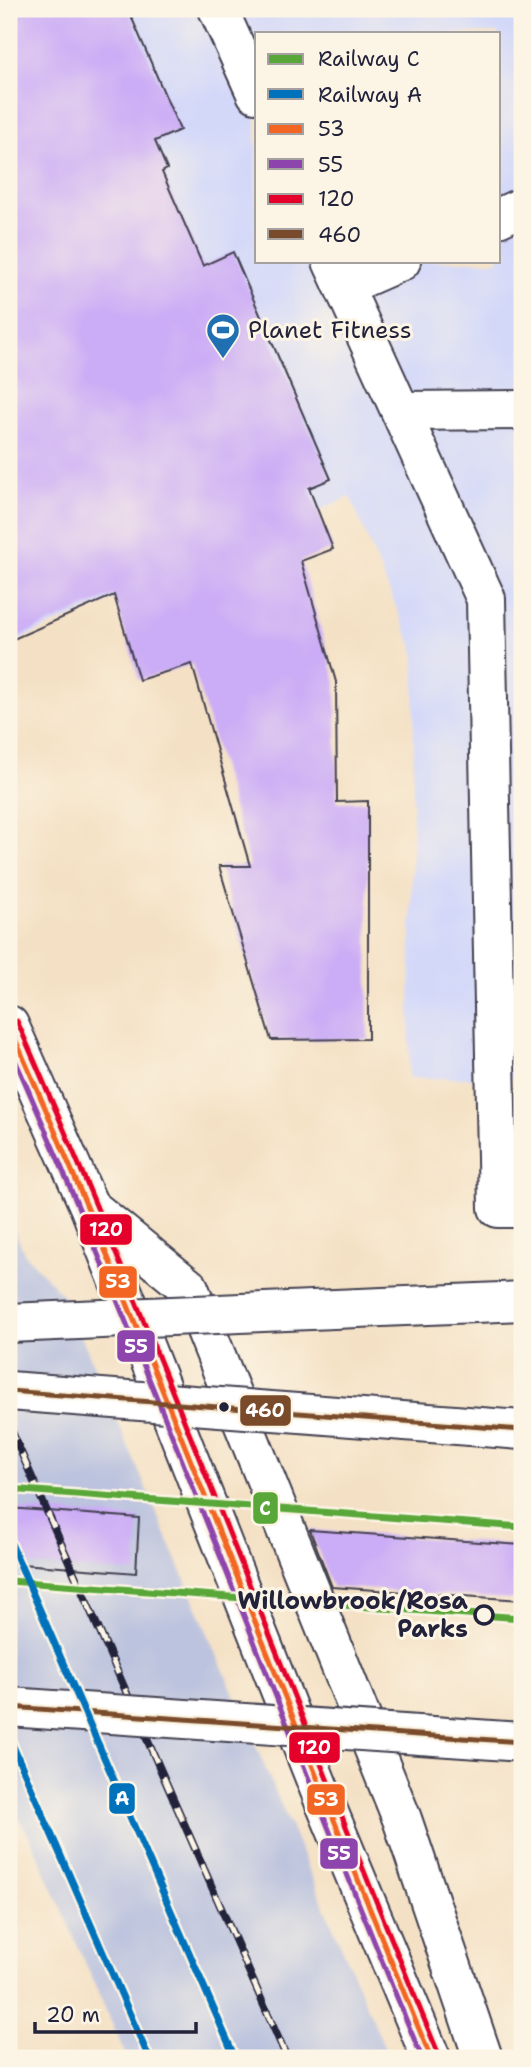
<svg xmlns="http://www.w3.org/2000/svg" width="531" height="2067" viewBox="0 0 531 2067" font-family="'Shantell Sans',sans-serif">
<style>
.built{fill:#d3d8f9;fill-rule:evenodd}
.industrial{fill:#bcc3de}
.building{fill:#cbacf6}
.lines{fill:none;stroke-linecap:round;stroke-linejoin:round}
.minor-casing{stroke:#423f50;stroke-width:42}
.minor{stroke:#fff;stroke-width:38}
.rail-casing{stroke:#22223b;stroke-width:8}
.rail{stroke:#fcf5e5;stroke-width:5;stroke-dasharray:16;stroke-linecap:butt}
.highway-bridge-casing{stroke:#423f50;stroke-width:42;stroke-linecap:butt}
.highway-bridge{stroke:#fff;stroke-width:38}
.bus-1-casing{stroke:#fcf5e5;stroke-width:10}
.bus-2-casing{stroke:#fcf5e5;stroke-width:10}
.bus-3-casing{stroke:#fcf5e5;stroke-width:10}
.bus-4-casing{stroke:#fcf5e5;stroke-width:10}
.bus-1{stroke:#f26522;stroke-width:5}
.bus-2{stroke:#8e44ad;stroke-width:5}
.bus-3{stroke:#e4002b;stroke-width:5}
.bus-4{stroke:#7a4b2a;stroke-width:5}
.rail-1-casing{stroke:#fcf5e5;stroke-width:12}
.rail-2-casing{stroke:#fcf5e5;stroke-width:12}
.rail-1{stroke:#58a738;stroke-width:7}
.rail-2{stroke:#0072bc;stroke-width:7}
.bus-dot{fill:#22223b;stroke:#fcf5e5;stroke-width:2.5}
.stop-dot{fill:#fcf5e5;stroke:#22223b;stroke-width:3.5}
.labels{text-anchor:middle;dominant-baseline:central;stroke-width:6;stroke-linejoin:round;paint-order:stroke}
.poi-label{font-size:24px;fill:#22223b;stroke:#fcf5e5;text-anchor:start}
.stop-label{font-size:24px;font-weight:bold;fill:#22223b;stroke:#fcf5e5;text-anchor:end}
.line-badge{stroke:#fcf5e5;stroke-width:2.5}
.badge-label{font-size:19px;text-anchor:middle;font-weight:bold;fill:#fff}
</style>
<rect width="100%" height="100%" fill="#fcf5e5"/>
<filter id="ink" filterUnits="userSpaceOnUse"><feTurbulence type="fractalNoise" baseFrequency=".0143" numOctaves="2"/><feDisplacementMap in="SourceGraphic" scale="14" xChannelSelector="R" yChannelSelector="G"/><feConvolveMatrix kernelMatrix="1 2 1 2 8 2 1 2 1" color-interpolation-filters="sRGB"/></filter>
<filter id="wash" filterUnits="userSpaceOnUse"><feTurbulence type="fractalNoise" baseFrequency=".00686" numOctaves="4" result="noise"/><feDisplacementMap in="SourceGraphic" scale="28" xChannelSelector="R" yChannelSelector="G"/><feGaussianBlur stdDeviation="1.57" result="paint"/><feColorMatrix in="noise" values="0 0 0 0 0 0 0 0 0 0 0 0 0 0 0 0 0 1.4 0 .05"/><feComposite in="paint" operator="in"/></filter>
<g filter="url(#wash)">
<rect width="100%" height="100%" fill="#f4e1c5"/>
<path class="built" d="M9 9H522V1078H409L415 652 350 497 9 644ZM256 33H498V261H256Z"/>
<polygon class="industrial" points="9,1217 24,1253 65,1298 389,2058 127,2058 31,1839 9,1804"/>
<g id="blocks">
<g class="building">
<polygon points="9,9 128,9 180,130 155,141 167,169 162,172 203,266 233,252 331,479 309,488 333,549 301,561 336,682 337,802 368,801 368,1039 271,1040 219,866 250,866 192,664 139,680 114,595 9,641"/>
<polygon points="9,1508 139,1518 136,1573 9,1563"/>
<polygon points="310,1530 522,1545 522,1600 332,1587"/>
</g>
</g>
</g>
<g filter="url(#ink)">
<use href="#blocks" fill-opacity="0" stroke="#423f50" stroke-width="2"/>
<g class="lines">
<g class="minor-casing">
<g id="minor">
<polyline points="218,9 256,93"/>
<polyline points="498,218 522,207"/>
<polyline points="332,261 486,599 498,1208 522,1208"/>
<polyline points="344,286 401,261"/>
<polyline points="401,411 522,410"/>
<polyline points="9,1025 89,1206 324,1801 431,2058"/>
<polyline points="90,1207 189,1288 402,1819 483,2058"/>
</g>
</g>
<use href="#minor" class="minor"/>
<g class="rail-casing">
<polyline id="rail" points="9,1425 287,2058"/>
</g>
<use href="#rail" class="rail"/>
<g class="highway-bridge-casing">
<g id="highway-bridge">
<polyline points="9,1323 522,1301"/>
<polyline points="9,1391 522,1430"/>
<polyline points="9,1707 522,1742"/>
</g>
</g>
<use href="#highway-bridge" class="highway-bridge"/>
<g class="bus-1-casing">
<path id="bus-1" d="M9 1025C159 1365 288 1715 431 2058"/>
</g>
<g class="bus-2-casing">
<path id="bus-2" d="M9 1046C156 1379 282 1722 422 2058"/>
</g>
<g class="bus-3-casing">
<path id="bus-3" d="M17 1021C167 1362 296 1711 439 2055"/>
</g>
<g class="bus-4-casing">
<g id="bus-4">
<polyline points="9,1391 522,1430"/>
<polyline points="9,1707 522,1742"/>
</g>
</g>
<use href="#bus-1" class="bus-1"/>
<use href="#bus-2" class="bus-2"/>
<use href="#bus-3" class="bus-3"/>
<use href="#bus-4" class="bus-4"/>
<g class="rail-1-casing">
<g id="rail-1">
<polyline points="9,1489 522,1527"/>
<polyline points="9,1581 522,1618"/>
</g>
</g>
<g class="rail-2-casing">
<g id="rail-2">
<polyline points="9,1539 235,2058"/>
<polyline points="9,1737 149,2058"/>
</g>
</g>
<use href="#rail-1" class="rail-1"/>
<use href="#rail-2" class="rail-2"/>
</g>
</g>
<defs>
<g id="stadium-pin" transform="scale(1.75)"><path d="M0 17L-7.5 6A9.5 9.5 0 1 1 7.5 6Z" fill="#1f6fb2" stroke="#fcf5e5"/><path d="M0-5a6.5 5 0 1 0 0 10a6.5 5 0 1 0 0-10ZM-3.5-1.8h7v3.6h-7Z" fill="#fff"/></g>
</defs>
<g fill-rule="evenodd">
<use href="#stadium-pin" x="223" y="330"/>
</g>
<circle class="bus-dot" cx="224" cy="1407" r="6"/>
<circle class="stop-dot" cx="484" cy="1615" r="9"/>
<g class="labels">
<g class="poi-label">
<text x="248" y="330">Planet Fitness</text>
</g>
<g class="stop-label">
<text x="468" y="1601">Willowbrook/Rosa<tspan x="468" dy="28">Parks</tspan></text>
</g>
</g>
<g class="line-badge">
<rect x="79" y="1213" width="54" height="33" rx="7" fill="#e4002b"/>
<rect x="98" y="1265" width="40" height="34" rx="7" fill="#f26522"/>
<rect x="116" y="1329" width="40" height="34" rx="7" fill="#8e44ad"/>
<rect x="239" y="1394" width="53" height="33" rx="7" fill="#7a4b2a"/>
<rect x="252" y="1491" width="27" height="34" rx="7" fill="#58a738"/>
<rect x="288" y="1731" width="53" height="33" rx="7" fill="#e4002b"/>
<rect x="108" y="1782" width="28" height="33" rx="7" fill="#0072bc"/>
<rect x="306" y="1783" width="40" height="33" rx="7" fill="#f26522"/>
<rect x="319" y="1837" width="40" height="33" rx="7" fill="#8e44ad"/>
</g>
<g class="badge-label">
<text x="106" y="1236">120</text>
<text x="118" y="1288">53</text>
<text x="136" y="1353">55</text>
<text x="265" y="1417">460</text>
<text x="265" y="1515">C</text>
<text x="314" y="1754">120</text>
<text x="122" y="1805">A</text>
<text x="326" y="1806">53</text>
<text x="339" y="1860">55</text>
</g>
<rect width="531" height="2067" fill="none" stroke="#fcf5e5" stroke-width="35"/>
<rect x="255" y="32" width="245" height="231" fill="#fcf5e5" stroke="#a5a1a1" stroke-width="2"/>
<rect x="268" y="54" width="35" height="10" fill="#58a738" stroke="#a5a1a1" stroke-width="2"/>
<text x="318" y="66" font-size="21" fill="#22223b">Railway C</text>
<rect x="268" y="89" width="35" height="10" fill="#0072bc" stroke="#a5a1a1" stroke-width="2"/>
<text x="318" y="102" font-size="21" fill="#22223b">Railway A</text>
<rect x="268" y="124" width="35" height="10" fill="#f26522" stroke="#a5a1a1" stroke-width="2"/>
<text x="318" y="136" font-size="21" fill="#22223b">53</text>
<rect x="268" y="159" width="35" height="10" fill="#8e44ad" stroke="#a5a1a1" stroke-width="2"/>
<text x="318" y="172" font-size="21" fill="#22223b">55</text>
<rect x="268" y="194" width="35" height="10" fill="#e4002b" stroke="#a5a1a1" stroke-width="2"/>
<text x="318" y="206" font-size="21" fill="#22223b">120</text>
<rect x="268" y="229" width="35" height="10" fill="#7a4b2a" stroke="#a5a1a1" stroke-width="2"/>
<text x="318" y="242" font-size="21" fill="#22223b">460</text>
<path d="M35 2022v10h161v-10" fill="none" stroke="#22223b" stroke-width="3.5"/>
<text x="46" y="2022" font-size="21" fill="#22223b" stroke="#fcf5e5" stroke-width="5" paint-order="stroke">20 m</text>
</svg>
